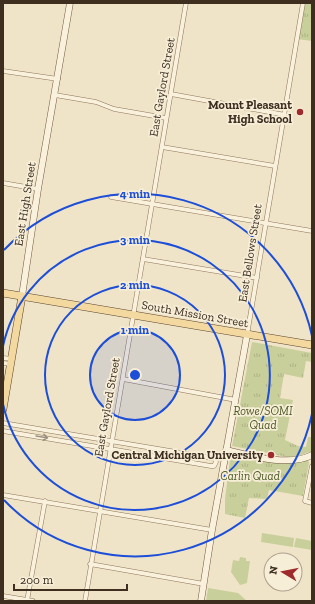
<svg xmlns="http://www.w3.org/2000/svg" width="315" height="604" viewBox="0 0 315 604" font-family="'Zilla Slab',serif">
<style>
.green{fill:#c9cf9b}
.park{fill:url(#park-tufts)}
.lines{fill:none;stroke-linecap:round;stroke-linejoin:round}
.street-casing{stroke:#8d765c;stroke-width:5}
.secondary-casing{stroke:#6f573f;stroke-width:7}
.primary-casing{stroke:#5b4430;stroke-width:8}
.street{stroke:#faf1dc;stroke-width:4}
.secondary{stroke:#faf1dc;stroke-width:6}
.primary{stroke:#f3d9a0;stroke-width:7}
.oneway{stroke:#9c907e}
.ring{fill:none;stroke:#1d4ed8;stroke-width:2}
.poi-dot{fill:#9e2a2b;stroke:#f7eed8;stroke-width:1.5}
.labels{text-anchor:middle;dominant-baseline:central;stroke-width:3.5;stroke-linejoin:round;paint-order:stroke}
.street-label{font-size:12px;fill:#3d2e20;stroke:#f7eed8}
.poi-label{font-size:12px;font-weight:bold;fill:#3d2e20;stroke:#f7eed8;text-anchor:end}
.park-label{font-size:12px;font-style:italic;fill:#4d5a26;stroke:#f7eed8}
.centre{fill:#1d4ed8;stroke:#f7eed8;stroke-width:2}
.ring-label{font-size:12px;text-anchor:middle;font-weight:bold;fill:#1d4ed8;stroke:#f7eed8;stroke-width:3.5;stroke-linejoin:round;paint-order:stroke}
</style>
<defs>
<pattern id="park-tufts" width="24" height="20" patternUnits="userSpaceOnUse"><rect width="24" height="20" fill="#c9cf9b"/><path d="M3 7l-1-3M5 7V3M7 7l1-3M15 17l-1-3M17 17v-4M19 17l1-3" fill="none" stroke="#aeb285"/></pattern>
</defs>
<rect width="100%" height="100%" fill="#f0e4c8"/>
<g class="green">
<polygon points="262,533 294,538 293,547 261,542"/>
<polygon points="296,538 312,541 312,550 294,547"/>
<polygon points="240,557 246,558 246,561 250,561 247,583 240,585 231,572 233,560 239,561"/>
<polygon points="208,588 238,593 247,601 206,601"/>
</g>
<g class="park">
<polygon points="303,3 312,3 312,41 297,39"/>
<polygon points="252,342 312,353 312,362 306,361 303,378 284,374 280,398 293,400 285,440 298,446 306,447 308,437 312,437 312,453 309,452 292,458 232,446"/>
<polygon points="231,451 279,460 308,460 309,463 303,496 269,490 267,499 249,498 245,518 225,514 225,499"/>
</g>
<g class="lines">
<g class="street-casing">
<g id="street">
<polyline points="3,71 58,79"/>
<polyline points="171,94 285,115"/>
<polyline points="55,95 96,102 114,109 166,118"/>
<polyline points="162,147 275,166"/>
<polyline points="3,183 38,189"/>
<polyline points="111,197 312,231"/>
<polyline points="143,259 257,278"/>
<polyline points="247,335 303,3"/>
<polyline points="3,358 12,359"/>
<polyline points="3,363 11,364"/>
<polyline points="123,379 236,400"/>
<polyline points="3,423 212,458 215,459 216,462 214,466 211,466 3,431"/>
<polyline points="312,466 305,501 312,503"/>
<polyline points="3,495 212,530"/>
<polyline points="90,564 204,584"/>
<polyline points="3,596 33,601"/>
<polyline points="27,601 45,501"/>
<polyline points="85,601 186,3"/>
</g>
</g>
<g class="secondary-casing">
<g id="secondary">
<polyline points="22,296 38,189 70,3"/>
<path d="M226 450C251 456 290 467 312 455"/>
<polyline points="201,601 212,530 247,335"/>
</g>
</g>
<g class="primary-casing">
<g id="primary">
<polyline points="3,293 312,345"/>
<polyline points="3,409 22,296"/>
</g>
</g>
<use href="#street" class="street"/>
<use href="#secondary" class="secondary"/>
<use href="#primary" class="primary"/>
</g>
<defs><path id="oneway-shaft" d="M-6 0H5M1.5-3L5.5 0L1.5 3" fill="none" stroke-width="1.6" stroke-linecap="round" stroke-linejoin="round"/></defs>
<use class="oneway" href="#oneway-shaft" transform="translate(42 437) rotate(9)"/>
<circle cx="135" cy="375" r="45" fill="#1d4ed8" fill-opacity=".12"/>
<g class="ring">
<circle cx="135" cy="375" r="45"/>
<circle cx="135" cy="375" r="90"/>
<path d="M3 346A135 135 0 1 1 3 404"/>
<path d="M312 414A181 181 0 0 1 4 500M4 250A181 181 0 0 1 312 336"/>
</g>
<g class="poi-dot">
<circle cx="300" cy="112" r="4"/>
<circle cx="271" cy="455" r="4"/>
</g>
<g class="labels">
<g class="street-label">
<text transform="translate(162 87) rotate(-80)">East Gaylord Street</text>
<text transform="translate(25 204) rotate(-81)">East High Street</text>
<text transform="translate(250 253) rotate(-81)">East Bellows Street</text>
<text transform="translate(195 314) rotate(10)">South Mission Street</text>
<text transform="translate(107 407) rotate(-80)">East Gaylord Street</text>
</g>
<g class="poi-label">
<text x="292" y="105">Mount Pleasant<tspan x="292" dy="14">High School</tspan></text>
<text x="263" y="455">Central Michigan University</text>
</g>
<g class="park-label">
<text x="263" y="411">Rowe/SOMI<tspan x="263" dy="14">Quad</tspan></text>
<text x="250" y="476">Carlin Quad</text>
</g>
</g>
<circle cx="135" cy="375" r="6" class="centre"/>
<g class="ring-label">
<text x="135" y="198">4 min</text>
<text x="135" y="244">3 min</text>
<text x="135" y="289">2 min</text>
<text x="135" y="334">1 min</text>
</g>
<rect width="315" height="604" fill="none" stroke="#3d2e20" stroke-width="8"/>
<g transform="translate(283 572) rotate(280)"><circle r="19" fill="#f7eed8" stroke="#ada18e"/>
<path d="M0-3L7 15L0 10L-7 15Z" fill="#9e2a2b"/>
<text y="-6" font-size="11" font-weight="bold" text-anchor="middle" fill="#3d2e20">N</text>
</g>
<path d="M14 584v6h113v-6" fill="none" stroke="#3d2e20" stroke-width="2"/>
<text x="20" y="584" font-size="12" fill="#3d2e20" stroke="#f7eed8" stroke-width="3" paint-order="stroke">200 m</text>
</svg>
